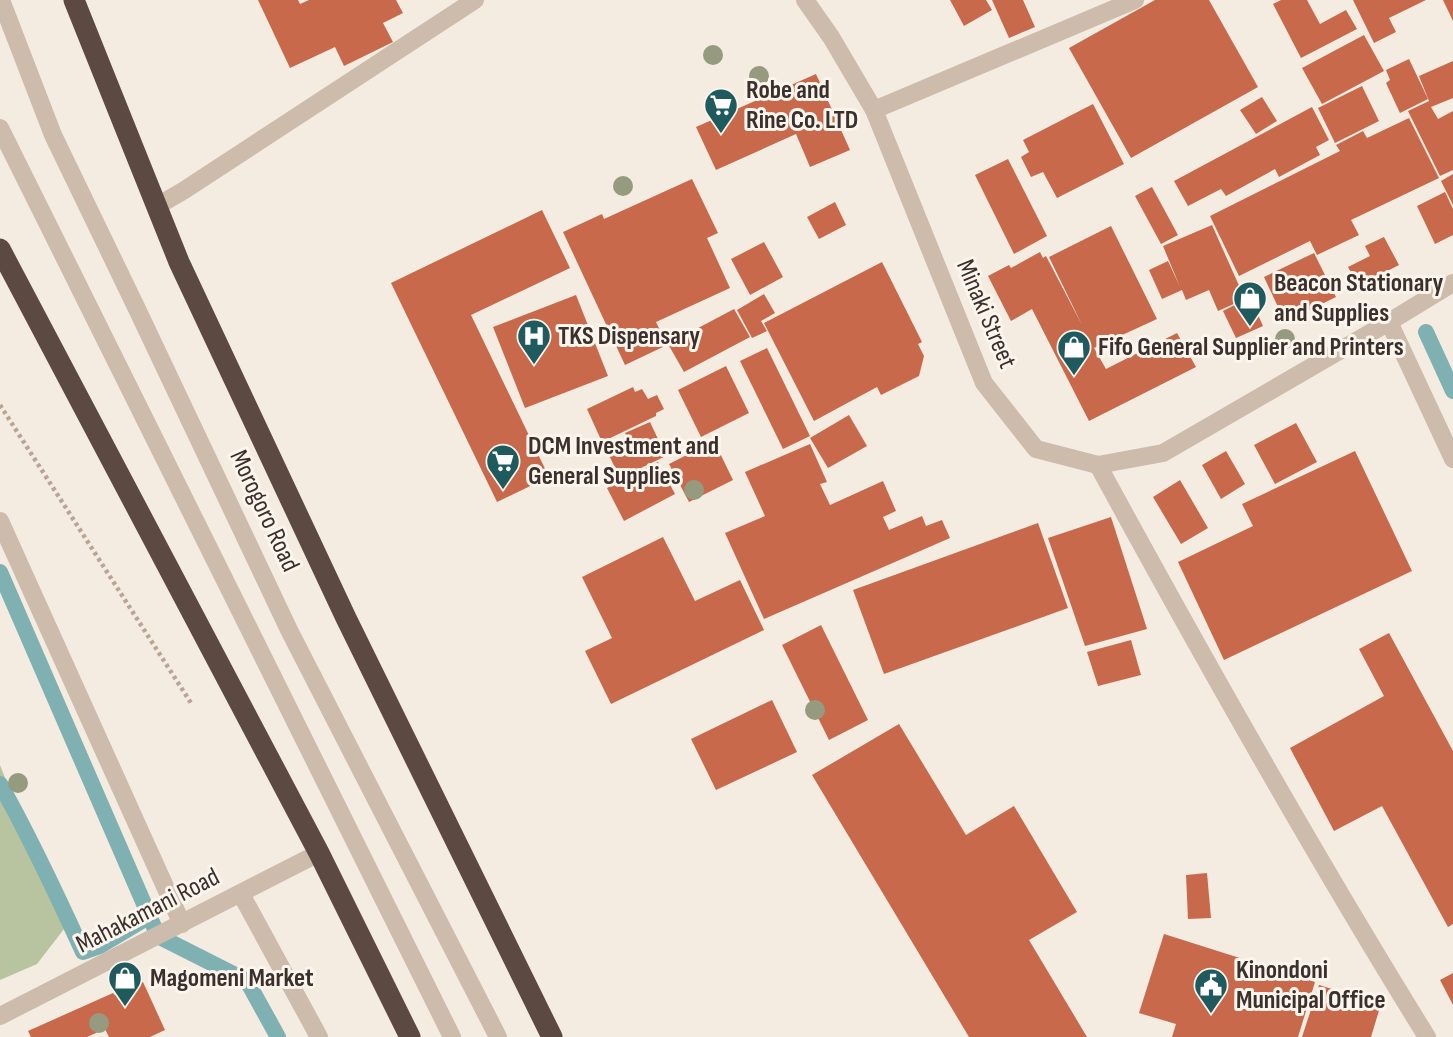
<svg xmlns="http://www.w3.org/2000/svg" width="1453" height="1037" viewBox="0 0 1453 1037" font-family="'Sofia Sans Condensed',sans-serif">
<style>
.green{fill:#b8c4a0}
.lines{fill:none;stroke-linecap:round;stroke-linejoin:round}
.stream{stroke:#7fb0b2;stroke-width:16}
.building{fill:#c8694b}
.path{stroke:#b9a596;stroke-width:4.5;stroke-dasharray:3.5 3.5;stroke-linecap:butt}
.lane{stroke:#cdbbac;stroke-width:18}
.street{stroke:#cdbbac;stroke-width:18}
.highway{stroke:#5c4a42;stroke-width:21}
.tree{fill:#969b7f}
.labels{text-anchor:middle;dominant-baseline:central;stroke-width:6;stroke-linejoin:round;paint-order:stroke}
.poi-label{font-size:26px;font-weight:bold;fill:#3b302b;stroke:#fbf5ee;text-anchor:start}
.street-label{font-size:26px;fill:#3b302b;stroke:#fbf5ee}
</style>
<rect width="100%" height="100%" fill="#f4ebe1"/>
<polygon class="green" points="0,765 64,929 37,964 0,980"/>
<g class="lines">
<g class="stream">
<polyline points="1426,332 1453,391"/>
<polyline points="0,572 158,936 247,981 278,1037"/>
<path d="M0 784C31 839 57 895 83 952L100 946 150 916"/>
</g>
</g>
<g class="building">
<polygon points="258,0 298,0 300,4 309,0 396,0 403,13 383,23 393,42 344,66 335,47 290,68"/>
<polygon points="950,0 986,0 992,10 964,26"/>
<polygon points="992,0 1023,0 1035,27 1009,38"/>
<polygon points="1155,0 1209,0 1258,87 1131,158 1069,48"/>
<polygon points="1281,0 1307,0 1320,24 1346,10 1357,29 1301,58 1273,4"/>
<polygon points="1353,0 1426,0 1389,18 1396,32 1374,43"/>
<polygon points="1443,0 1453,0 1453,21"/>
<polygon points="1364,35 1384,71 1322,104 1302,68"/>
<polygon points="1409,59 1428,99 1400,113 1386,83 1390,80 1386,70"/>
<polygon points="1453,61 1453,98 1431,107 1438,119 1453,111 1453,170 1440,176 1408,111 1429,101 1419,76"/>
<polygon points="816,74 850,150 810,167 796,134 716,170 696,127"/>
<polygon points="1362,86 1379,121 1335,143 1318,108"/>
<polygon points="1262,97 1277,121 1256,134 1240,110"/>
<polygon points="1093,104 1124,164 1057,198 1043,172 1031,177 1021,157 1029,152 1023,140"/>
<polygon points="1312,107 1329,140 1316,147 1320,155 1279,177 1275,169 1226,196 1221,189 1188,206 1174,181"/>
<polygon points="1409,118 1439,178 1351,220 1359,235 1317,255 1310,241 1239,276 1210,216 1340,151 1336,145 1363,131 1367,138"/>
<polygon points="1008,159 1047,236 1014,254 975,175"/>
<polygon points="1453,174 1453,205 1441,181"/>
<polygon points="692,179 718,233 707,238 730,288 656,322 667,345 625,365 563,232 602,214 604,219"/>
<polygon points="1152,187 1178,235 1161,244 1135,196"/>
<polygon points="1445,192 1453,209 1453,235 1435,244 1417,206"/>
<polygon points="835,202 846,225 819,239 807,217"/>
<polygon points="542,210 570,268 471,315 549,477 497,502 391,283"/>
<polygon points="1212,225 1245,299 1218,311 1209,290 1186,300 1182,290 1162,299 1149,270 1168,261 1180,287 1163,246"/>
<polygon points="1111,226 1157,319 1094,348 1106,369 1177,333 1196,367 1089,421 1032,309 1011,321 988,276 1009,265 1011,268 1040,252 1043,258 1046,256 1082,325 1049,257"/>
<polygon points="1384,237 1399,265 1358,286 1348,267 1370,256 1365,246"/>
<polygon points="764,242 783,277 750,295 731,259"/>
<polygon points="1314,253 1336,297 1285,322 1264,277"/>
<polygon points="882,262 922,342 918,344 924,356 919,376 881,395 877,387 814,421 764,323"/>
<polygon points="764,294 775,313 761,321 767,331 752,338 737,310"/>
<polygon points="576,295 608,376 525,408 493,327"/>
<polygon points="1250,297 1263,326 1236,338 1223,311"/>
<polygon points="734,309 750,337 684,372 668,344"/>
<polygon points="767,348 810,436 783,449 740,361"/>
<polygon points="726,366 749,413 701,437 678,390"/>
<polygon points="633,387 635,392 642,389 648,399 657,395 664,409 656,413 656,416 602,442 587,409"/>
<polygon points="849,415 867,446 828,468 810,438"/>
<polygon points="650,422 666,456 620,478 605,447 627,437 625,433"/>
<polygon points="1296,423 1317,462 1275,484 1254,445"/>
<polygon points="714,441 733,480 689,502 669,464"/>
<polygon points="810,444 827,482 820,484 830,505 883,481 896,511 883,517 889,530 922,516 926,526 942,520 950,538 764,619 725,533 765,516 745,472"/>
<polygon points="1226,451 1245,484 1221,499 1202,465"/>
<polygon points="1355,451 1412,571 1224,660 1178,562 1253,526 1242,504"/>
<polygon points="658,462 675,494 624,521 607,488"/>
<polygon points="1180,480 1208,528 1181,544 1153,497"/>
<polygon points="1111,517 1147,629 1085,646 1048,538"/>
<polygon points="1038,523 1068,608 884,674 853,590"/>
<polygon points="663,537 695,601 740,580 764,630 611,704 585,651 612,638 582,577"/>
<polygon points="821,625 868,720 829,740 782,645"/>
<polygon points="1389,633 1453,751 1453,924 1448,927 1382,806 1334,831 1290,748 1384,696 1359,649"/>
<polygon points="1131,640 1141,675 1098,686 1087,652"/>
<polygon points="772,700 797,752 716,790 691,739"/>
<polygon points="899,724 966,835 1014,806 1077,912 1029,940 1087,1037 969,1037 812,775"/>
<polygon points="1207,873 1211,918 1188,919 1186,875"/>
<polygon points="1164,934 1315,982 1298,1037 1172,1037 1176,1024 1139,1013"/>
<polygon points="1453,973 1453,1005 1440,980"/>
<polygon points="143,982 165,1030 150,1037 109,1037 105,1029 87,1037 31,1037 28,1031 113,993 115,995"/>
<polygon points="1319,985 1381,1004 1371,1037 1302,1037"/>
</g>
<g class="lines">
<polyline class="path" points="0,405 191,703"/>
<g class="lane">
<polyline points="1,0 53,135 137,309 289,630 498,1037"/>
<polyline points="0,128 452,1037"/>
<polyline points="0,521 182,924"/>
<polyline points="241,894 319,1037"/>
<polyline points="0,1016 319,853"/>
</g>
<g class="street">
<polyline points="805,0 831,37 874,110 984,383 1036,449 1098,465 1163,453 1389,322 1453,283"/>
<polyline points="874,110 1135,0"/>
<polyline points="157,206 183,191 475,0"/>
<polyline points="1389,322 1453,459"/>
<path d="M1098 465C1203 658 1311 850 1427 1037"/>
</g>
<g class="highway">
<polyline points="74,0 179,262 346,618 552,1037"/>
<polyline points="0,249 319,853 410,1037"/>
</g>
</g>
<g class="tree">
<circle cx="713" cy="55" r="10"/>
<circle cx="759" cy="76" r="10"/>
<circle cx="623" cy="186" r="10"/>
<circle cx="1285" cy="339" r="10"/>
<circle cx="694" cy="490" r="10"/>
<circle cx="815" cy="710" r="10"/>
<circle cx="18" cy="783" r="10"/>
<circle cx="99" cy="1023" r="10"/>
</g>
<defs>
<g id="supermarket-pin" transform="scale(1.75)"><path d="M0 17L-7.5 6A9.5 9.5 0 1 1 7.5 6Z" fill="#1f5a5e" stroke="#fbf5ee"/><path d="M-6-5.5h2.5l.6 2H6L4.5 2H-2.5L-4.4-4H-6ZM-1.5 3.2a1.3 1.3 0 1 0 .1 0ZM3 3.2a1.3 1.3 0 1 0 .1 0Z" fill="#fff"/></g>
<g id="shop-pin" transform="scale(1.75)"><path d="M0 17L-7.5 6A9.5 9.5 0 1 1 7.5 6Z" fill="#1f5a5e" stroke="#fbf5ee"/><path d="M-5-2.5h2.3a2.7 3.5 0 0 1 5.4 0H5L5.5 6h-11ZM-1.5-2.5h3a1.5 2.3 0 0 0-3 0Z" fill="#fff"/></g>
<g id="hospital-pin" transform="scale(1.75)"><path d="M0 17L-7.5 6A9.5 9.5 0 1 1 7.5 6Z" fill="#1f5a5e" stroke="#fbf5ee"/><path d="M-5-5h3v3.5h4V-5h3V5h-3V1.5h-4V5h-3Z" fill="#fff"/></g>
<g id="civic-pin" transform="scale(1.75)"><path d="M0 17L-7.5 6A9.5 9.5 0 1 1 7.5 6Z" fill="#1f5a5e" stroke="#fbf5ee"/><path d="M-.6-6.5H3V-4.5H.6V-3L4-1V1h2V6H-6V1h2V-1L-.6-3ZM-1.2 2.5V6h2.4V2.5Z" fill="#fff"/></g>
</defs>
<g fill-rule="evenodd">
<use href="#supermarket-pin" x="721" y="105"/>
<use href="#shop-pin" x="1250" y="298"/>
<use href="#hospital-pin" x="534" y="336"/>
<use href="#shop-pin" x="1074" y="347"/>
<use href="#supermarket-pin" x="503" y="461"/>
<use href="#shop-pin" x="125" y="978"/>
<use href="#civic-pin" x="1211" y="985"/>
</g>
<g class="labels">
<g class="poi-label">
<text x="746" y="90">Robe and<tspan x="746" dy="30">Rine Co. LTD</tspan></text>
<text x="1274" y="283">Beacon Stationary<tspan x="1274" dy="30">and Supplies</tspan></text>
<text x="558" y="336">TKS Dispensary</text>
<text x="1098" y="347">Fifo General Supplier and Printers</text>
<text x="528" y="446">DCM Investment and<tspan x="528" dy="30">General Supplies</tspan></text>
<text x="1236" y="970">Kinondoni<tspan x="1236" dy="30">Municipal Office</tspan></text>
<text x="150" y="978">Magomeni Market</text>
</g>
<g class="street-label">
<text transform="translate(986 314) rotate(67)">Minaki Street</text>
<text transform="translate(264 511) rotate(65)">Morogoro Road</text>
<text transform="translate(148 911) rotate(-27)">Mahakamani Road</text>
</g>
</g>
</svg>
